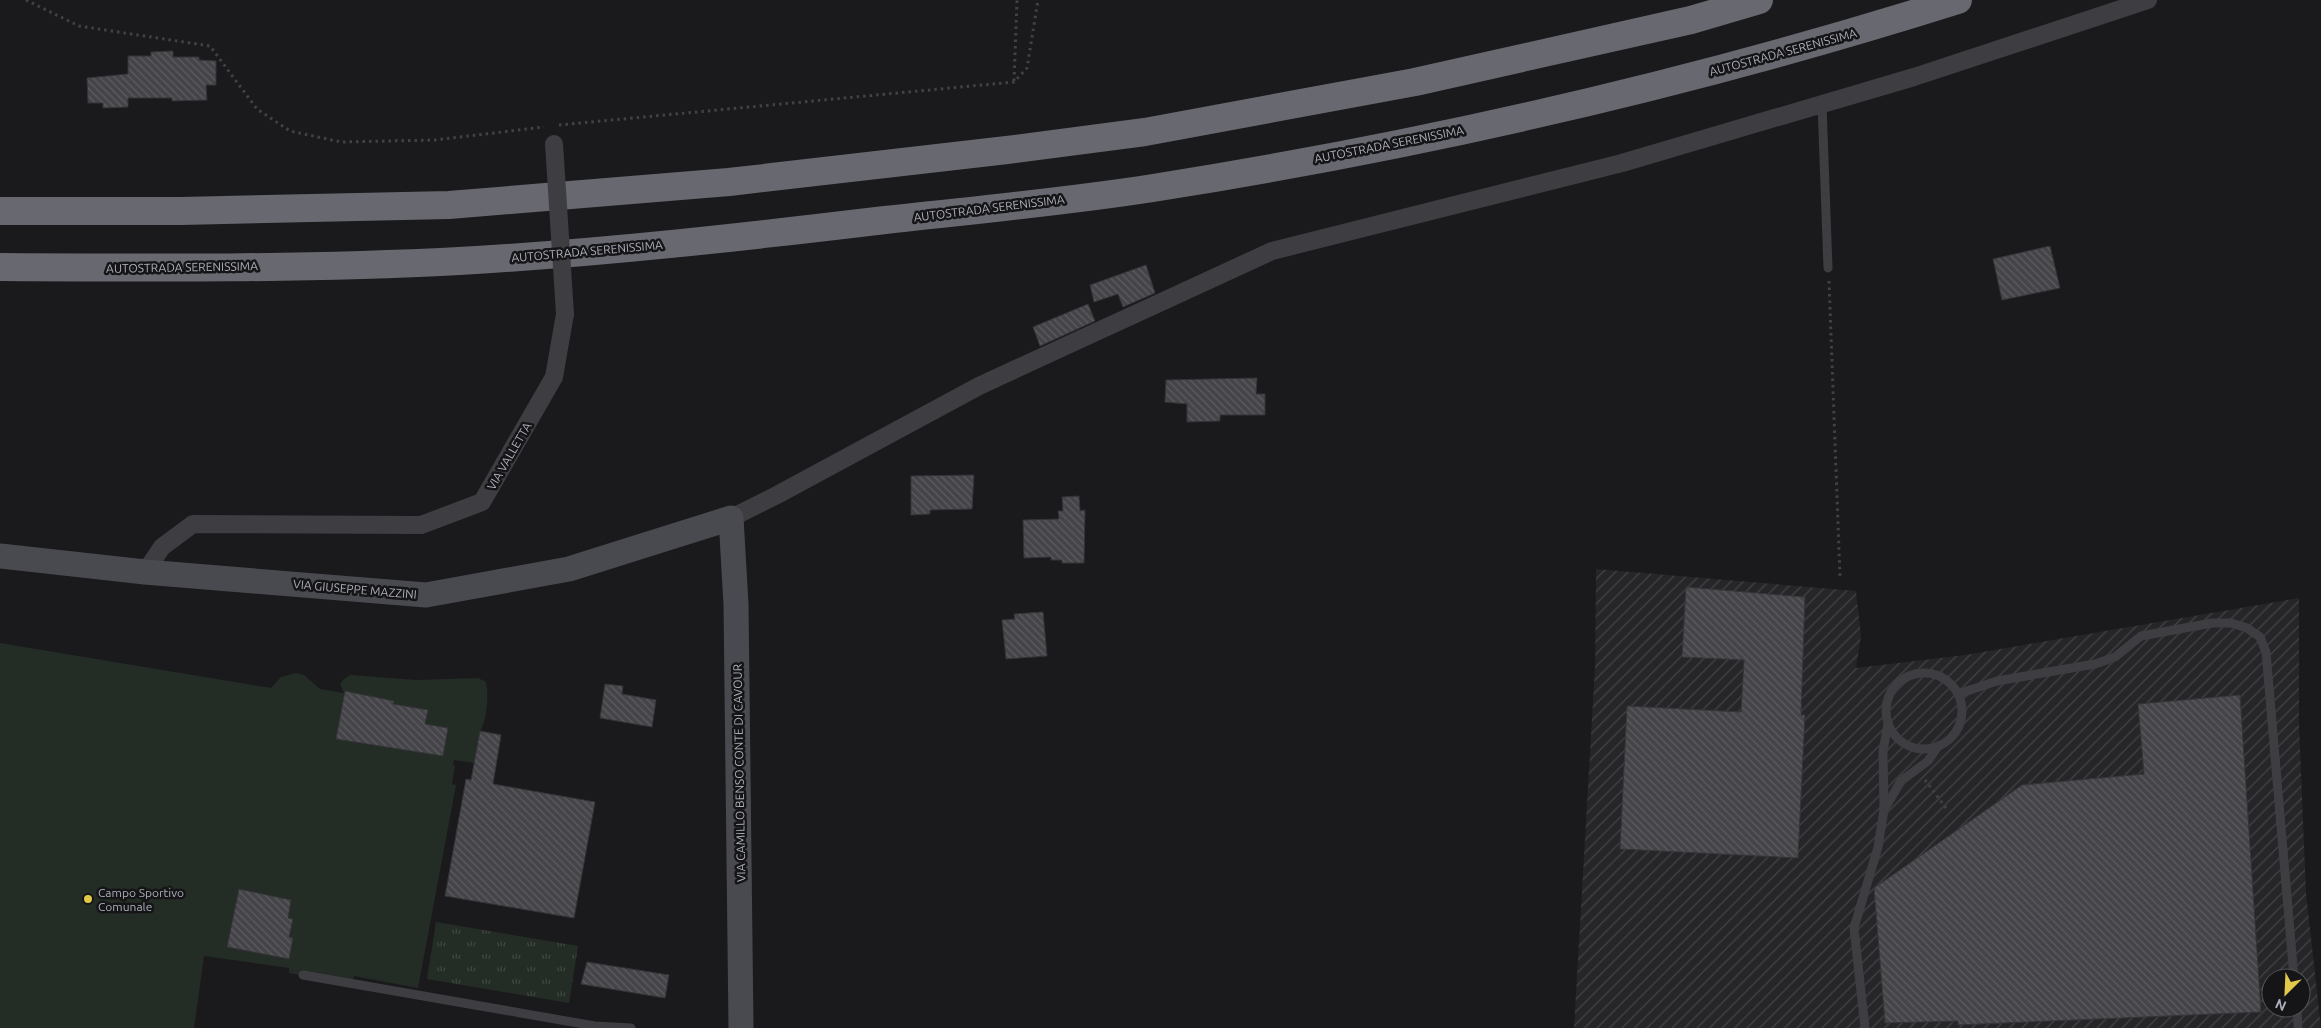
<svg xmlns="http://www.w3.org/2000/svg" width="2321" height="1028" viewBox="0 0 2321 1028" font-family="Ubuntu,sans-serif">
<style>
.industrial{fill:url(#industrial-furrows);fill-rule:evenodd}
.park{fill:url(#park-tufts)}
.pitch{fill:#242c26}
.building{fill:url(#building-back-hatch);stroke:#353438}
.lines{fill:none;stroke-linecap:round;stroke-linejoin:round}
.path{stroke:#414247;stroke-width:3;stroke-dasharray:2.5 4;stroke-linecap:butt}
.lane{stroke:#3d3d42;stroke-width:9}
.street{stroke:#3d3d42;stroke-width:18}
.secondary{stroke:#494a50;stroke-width:25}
.highway{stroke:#686871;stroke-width:28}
.street-bridge{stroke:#3d3d42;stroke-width:18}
.poi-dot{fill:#e3c94a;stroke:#151517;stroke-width:2}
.labels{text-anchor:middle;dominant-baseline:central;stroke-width:5;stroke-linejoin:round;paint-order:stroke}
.street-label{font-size:12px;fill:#adafba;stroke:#151517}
.poi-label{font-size:12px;fill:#adafba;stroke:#151517;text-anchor:start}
</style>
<defs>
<pattern id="industrial-furrows" width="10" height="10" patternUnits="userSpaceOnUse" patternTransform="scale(1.25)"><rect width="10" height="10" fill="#262629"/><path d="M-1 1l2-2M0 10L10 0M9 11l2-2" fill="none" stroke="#434346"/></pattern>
<pattern id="park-tufts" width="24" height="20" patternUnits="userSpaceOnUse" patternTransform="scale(1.25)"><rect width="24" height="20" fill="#242c26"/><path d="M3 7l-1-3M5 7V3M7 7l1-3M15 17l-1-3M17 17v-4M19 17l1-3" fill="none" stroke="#414843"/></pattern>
<pattern id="building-back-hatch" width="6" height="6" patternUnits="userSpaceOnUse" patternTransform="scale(1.25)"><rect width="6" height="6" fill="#444449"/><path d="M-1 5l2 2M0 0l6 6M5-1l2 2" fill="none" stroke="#5c5c61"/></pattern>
</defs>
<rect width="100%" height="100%" fill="#1a1a1c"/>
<path class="industrial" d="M1596 569 1856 591 1861 636 1856 668 1965 655 2299 598V725L2306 893 2321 1028H1574L1595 667ZM2271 978H2301V1008H2271Z"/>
<polygon class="park" points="436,922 578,946 569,1003 427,979"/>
<path class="pitch" d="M0 643 271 688 281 677 296 673 304 675 320 689 344 693 340 684 343 680 350 675 416 680 478 678 486 682C489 694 487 720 480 731L501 735 496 766 454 760 453 765 455 766 452 784 456 785 418 988 354 976 352 984 289 973V968L204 956 194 1028H0Z"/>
<g class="building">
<polygon points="173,51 173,57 199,57 199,60 216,61 216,85 206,85 207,100 172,101 172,98 128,98 128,107 103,108 103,103 88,103 87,78 128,74 128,56 151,56 151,52"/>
<polygon points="2050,246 2060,288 2002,300 1993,259"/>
<polygon points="1146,265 1155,293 1123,307 1118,294 1094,302 1090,285"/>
<polygon points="1088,304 1095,321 1040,346 1033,327"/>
<polygon points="1257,378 1256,394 1265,394 1265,415 1220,415 1220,421 1187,422 1187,404 1165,402 1166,380"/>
<polygon points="974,475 972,509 930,510 930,514 911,515 911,476"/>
<polygon points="1079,496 1080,511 1085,510 1084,563 1062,563 1062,560 1051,560 1051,557 1024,558 1023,520 1059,519 1058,511 1063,511 1062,497"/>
<polygon points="1686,587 1805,597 1801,715 1805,715 1798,858 1620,849 1627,706 1741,712 1744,660 1682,657"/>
<polygon points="1043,612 1047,656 1006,659 1002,620 1015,619 1014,614"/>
<polygon points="605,684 623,686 622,694 656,700 652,727 600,718"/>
<polygon points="345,691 394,701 393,704 428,710 425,724 448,728 443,756 336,739"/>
<polygon points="2240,695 2261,1012 1958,1025 1958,1021 1885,1023 1874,888 2022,785 2144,774 2138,704"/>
<polygon points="480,731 501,735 493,784 595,802 574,918 445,896 466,779 471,780"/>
<polygon points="239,889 291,900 288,918 293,919 289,937 293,938 289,959 227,947"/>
<polygon points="587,962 669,975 665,998 581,984"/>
</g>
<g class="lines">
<g class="path">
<polyline points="26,0 79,26 210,46 257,109 290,131 341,142 435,140 544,127"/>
<polyline points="1014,81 1017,0"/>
<polyline points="559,125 1014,82 1027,68 1038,0"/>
<polyline points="1829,281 1840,577"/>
<polyline points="1925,780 1946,808"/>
</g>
<g class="lane">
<polyline points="1822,104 1828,268"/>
<circle cx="1924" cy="711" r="38"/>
<polyline points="1958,694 1997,681 2095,664 2115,657 2141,636 2212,623 2231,623 2247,628 2260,637 2266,652 2294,978"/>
<polyline points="1884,810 1901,781 1928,761 1938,746"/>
<polyline points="303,975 595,1026 631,1028"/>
<polyline points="2297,1008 2298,1028"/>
<polyline points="1865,1028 1854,928 1878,847 1884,810 1883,751 1888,724"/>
</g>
<g class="street">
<polyline points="731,518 777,495 979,386 1272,251 1622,163 1914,77 2148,0"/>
<polyline points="145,572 162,547 193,524 421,525 482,502 554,377 565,314"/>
</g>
<polyline class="secondary" points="0,556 145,572 426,595 569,569 731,518 736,604 741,1028"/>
<g class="highway">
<polyline points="0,211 181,211 449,205 729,182 1007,150 1145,132 1415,82 1691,20 1759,0"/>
<path d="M0 267C153 268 306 269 459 261 601 253 743 237 885 220 974 210 1064 202 1153 188 1425 145 1695 83 1958 0"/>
</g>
<polyline class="street-bridge" points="554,144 565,314"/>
</g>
<circle class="poi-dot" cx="88" cy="899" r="5"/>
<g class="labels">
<g class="street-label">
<text transform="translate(1783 52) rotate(-15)">AUTOSTRADA SERENISSIMA</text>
<text transform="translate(1389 144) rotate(-11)">AUTOSTRADA SERENISSIMA</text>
<text transform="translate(989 208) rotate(-7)">AUTOSTRADA SERENISSIMA</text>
<text transform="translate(587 251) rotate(-5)">AUTOSTRADA SERENISSIMA</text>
<text transform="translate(182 267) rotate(-1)">AUTOSTRADA SERENISSIMA</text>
<text transform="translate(509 456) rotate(-60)">VIA VALLETTA</text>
<text transform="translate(355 589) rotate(5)">VIA GIUSEPPE MAZZINI</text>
<text transform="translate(739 773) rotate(-91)">VIA CAMILLO BENSO CONTE DI CAVOUR</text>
</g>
<g class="poi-label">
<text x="98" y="892">Campo Sportivo<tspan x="98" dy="14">Comunale</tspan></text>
</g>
</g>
<g transform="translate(2286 993) rotate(204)"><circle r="24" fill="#151517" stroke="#525358"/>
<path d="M0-4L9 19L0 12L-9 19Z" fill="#e3c94a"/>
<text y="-8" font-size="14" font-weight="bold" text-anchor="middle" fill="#adafba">N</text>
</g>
</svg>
